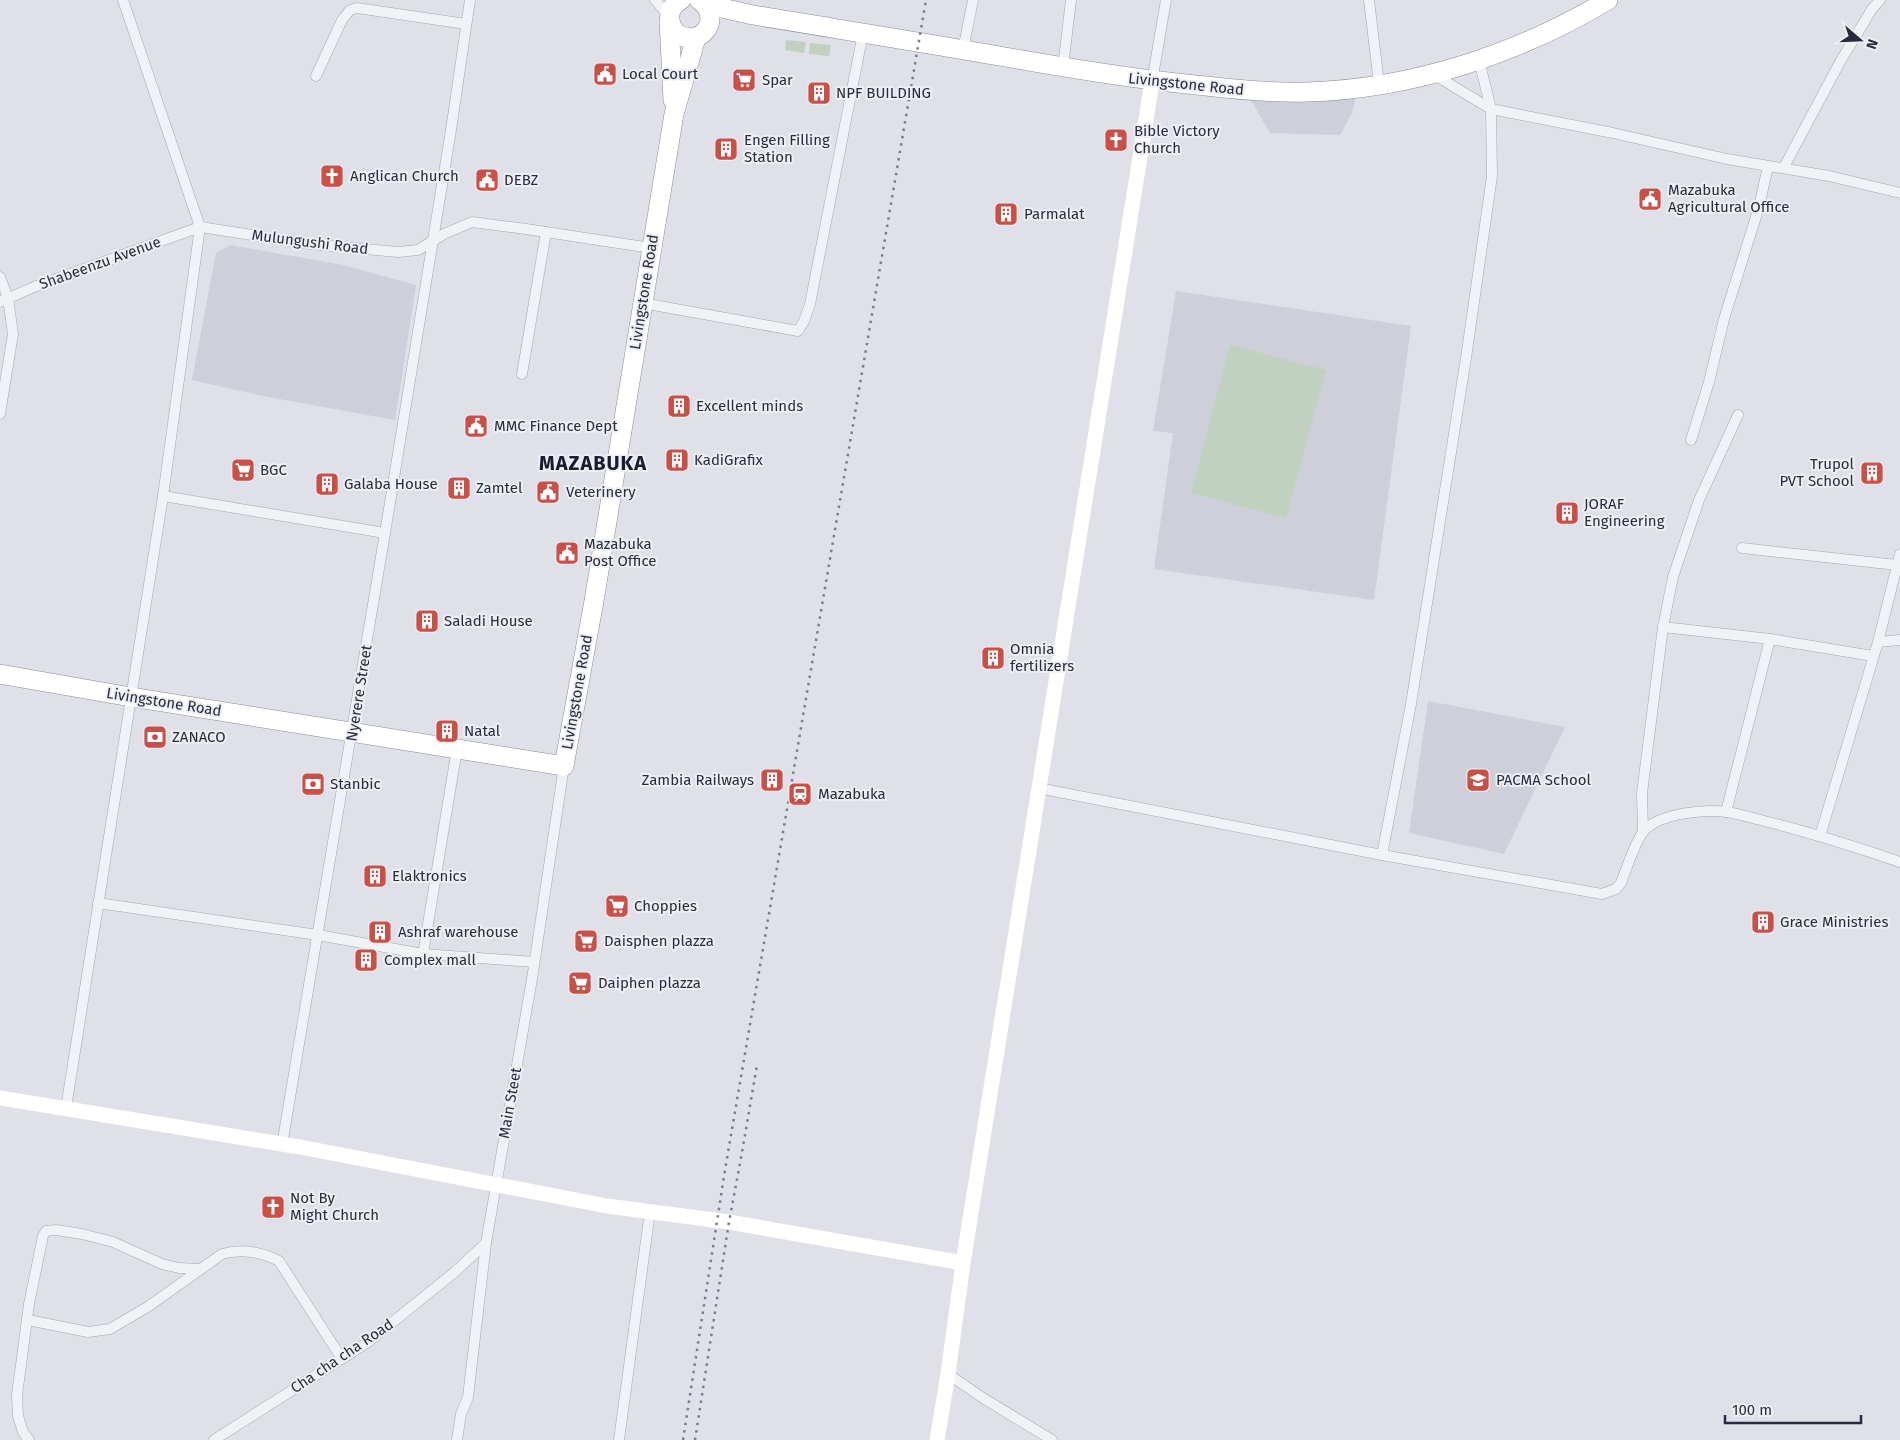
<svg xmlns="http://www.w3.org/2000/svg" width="1900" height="1440" viewBox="0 0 1900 1440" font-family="'Fira Sans',sans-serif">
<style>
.built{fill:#cdcfd9}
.green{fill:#c1d1c0}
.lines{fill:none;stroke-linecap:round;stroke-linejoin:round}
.street-casing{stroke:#a4a6b2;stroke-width:11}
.highway-casing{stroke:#868b9e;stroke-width:20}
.street{stroke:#f1f2f6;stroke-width:10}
.secondary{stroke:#fff;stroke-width:15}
.highway{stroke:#fff;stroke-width:19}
.rail{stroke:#797d91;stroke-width:2.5;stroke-dasharray:2.5 5;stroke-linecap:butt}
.labels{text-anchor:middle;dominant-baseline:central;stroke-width:4;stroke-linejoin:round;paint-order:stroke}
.poi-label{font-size:15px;fill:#282b3e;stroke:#eeeff5;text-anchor:start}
.street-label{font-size:15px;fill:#282b3e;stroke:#eeeff5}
.district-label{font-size:20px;font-weight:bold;letter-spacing:1px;fill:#1a1d2f;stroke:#eeeff5}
</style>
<rect width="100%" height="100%" fill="#dfe0e8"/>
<g class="built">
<polygon points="1356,96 1352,113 1340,135 1270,133 1251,100"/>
<polygon points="230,245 343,265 416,285 395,420 263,396 192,380 216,253"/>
<polygon points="1176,291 1411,326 1374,600 1154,569 1173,433 1153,431"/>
<polygon points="1428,701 1565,727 1504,854 1409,833"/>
</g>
<g class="green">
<polygon points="786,40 806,42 804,53 785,50"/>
<polygon points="810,43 831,45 829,56 809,54"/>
<polygon points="1230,345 1326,370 1286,518 1191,493"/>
</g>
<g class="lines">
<g class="street-casing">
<g id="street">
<polyline points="123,0 200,227 310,244 398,252 418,250 444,234 472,222 526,229 651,248"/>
<polyline points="655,0 669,16"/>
<polyline points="1369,0 1379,84"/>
<polyline points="963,50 973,0"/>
<polyline points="1063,67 1071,0"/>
<polyline points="1433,74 1491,109 1613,133 1727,159 1829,176 1900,193"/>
<polyline points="316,76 342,20 350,10 357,8 466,24"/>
<polyline points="1152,82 1166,0"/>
<polyline points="1784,167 1840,62 1872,9 1880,0"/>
<polyline points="0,277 8,298 13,334 0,414"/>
<polyline points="0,302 34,287 200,227 163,496 66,1108"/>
<polyline points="642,303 798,331 804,321 810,304 863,33"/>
<polyline points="522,374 546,232"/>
<polyline points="1691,440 1709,382 1724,319 1759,207 1768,166"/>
<polyline points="163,496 385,533"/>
<polyline points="1742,548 1897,565"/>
<polyline points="1663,627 1770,639 1873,656"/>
<polyline points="1878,642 1900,640"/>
<path d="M1038 788 1382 855 1602 894 1616 889 1621 883C1626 870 1636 839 1644 831 1660 813 1704 809 1727 812 1743 815 1760 820 1776 824 1818 835 1859 848 1900 862"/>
<polyline points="1726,812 1770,639"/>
<polyline points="1643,832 1642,793 1663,627 1673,577 1699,500 1738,415"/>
<polyline points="1820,836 1878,642 1900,554"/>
<polyline points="1382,855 1411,704 1466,358 1492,176 1491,109 1479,60"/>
<polyline points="98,903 318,935 423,954 457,749"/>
<polyline points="423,954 534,962"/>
<polyline points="282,1145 385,533 451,130 470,0"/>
<path d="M28 1320 88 1332 110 1329 149 1306 222 1254C242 1248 261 1252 279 1261L342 1359"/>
<polyline points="948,1374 983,1398 1052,1440"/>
<polyline points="29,1440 23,1432 18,1416 17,1395 29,1304 43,1236 46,1231 56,1230 82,1234 113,1242 162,1264 179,1268 200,1269"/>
<polyline points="214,1440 368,1342 456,1271 486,1243"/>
<polyline points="457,1440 461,1414 468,1397 486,1243 532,979 564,766"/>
<polyline points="619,1440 650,1211"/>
</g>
</g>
<g class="highway-casing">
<g id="highway">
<path d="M681 0C667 7 667 22 676 33 702 50 724 17 699 0"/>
<path d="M704 4 753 15C837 29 921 42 1005 57 1072 69 1138 80 1206 86 1240 90 1273 93 1307 92 1412 89 1518 54 1608 0"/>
<polyline points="669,20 673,100"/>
<polyline points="0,674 131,697 564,766 594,601 674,114 696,38"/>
</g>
</g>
<use href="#street" class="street"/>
<g class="secondary">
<polyline points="0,1098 300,1147 607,1206 729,1222 963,1263"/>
<polyline points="937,1440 948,1374 963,1263 1152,82"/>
</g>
<use href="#highway" class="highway"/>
<g class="rail">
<polyline points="683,1440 725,1170 926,0"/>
<polyline points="695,1440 729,1222 741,1158 757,1065"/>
</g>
</g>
<defs>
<g id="civic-square" transform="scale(1.25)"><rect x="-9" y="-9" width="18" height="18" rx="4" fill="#ca4f47" stroke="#eeeff5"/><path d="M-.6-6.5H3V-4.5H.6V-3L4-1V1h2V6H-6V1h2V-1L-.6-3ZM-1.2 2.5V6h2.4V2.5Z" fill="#fff"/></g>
<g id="supermarket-square" transform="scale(1.25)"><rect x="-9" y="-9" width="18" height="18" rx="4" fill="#ca4f47" stroke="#eeeff5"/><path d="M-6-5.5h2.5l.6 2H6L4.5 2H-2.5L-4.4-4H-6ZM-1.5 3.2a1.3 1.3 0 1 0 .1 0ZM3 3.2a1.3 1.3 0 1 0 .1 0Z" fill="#fff"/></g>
<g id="building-square" transform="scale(1.25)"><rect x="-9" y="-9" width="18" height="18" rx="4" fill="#ca4f47" stroke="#eeeff5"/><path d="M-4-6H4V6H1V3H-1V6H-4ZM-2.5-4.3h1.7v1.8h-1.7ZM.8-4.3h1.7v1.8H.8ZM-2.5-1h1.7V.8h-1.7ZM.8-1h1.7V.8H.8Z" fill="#fff"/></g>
<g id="church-square" transform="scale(1.25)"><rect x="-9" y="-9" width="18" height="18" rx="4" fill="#ca4f47" stroke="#eeeff5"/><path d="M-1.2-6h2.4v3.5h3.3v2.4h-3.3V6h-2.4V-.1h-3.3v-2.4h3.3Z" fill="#fff"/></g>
<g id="bank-square" transform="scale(1.25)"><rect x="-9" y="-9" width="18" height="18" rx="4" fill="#ca4f47" stroke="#eeeff5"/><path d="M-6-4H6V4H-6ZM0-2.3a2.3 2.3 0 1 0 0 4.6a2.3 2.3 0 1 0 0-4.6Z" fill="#fff"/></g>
<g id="school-square" transform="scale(1.25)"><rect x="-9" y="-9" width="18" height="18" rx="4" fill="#ca4f47" stroke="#eeeff5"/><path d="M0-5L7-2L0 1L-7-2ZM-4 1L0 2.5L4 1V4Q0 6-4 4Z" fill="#fff"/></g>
<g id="station-square" transform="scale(1.25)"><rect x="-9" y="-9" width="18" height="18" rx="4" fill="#ca4f47" stroke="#eeeff5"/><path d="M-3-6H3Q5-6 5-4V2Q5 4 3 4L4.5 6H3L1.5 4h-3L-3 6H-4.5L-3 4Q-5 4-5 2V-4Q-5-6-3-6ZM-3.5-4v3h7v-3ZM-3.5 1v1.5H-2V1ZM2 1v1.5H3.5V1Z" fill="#fff"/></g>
</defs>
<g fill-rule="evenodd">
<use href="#civic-square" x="605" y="74"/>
<use href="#supermarket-square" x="744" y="80"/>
<use href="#building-square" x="819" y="93"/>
<use href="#church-square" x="1116" y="140"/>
<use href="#building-square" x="726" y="149"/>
<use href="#church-square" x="332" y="176"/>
<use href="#civic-square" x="487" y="180"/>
<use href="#civic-square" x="1650" y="199"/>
<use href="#building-square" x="1006" y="214"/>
<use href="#building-square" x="679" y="406"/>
<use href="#civic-square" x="476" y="426"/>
<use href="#building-square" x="677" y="460"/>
<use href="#supermarket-square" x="243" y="470"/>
<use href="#building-square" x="1872" y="473"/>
<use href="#building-square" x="327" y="484"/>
<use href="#building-square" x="459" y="488"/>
<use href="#civic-square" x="548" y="492"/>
<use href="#building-square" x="1567" y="513"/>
<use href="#civic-square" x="567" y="553"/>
<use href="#building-square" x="427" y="621"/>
<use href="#building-square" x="993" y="658"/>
<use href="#building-square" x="447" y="731"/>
<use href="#bank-square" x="155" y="737"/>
<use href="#building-square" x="772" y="780"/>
<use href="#school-square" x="1478" y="780"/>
<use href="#bank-square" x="313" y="784"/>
<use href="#station-square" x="800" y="794"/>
<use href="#building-square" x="375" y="876"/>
<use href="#supermarket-square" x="617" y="906"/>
<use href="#building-square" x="1763" y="922"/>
<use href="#building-square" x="380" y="932"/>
<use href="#supermarket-square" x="586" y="941"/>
<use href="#building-square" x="366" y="960"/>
<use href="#supermarket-square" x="580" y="983"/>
<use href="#church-square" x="273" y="1207"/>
</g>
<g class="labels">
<g class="poi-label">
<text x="622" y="74">Local Court</text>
<text x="762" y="80">Spar</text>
<text x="836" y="93">NPF BUILDING</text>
<text x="1134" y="131">Bible Victory<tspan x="1134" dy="17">Church</tspan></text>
<text x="744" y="140">Engen Filling<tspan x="744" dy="17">Station</tspan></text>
<text x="350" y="176">Anglican Church</text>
<text x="504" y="180">DEBZ</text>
<text x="1668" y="190">Mazabuka<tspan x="1668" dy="17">Agricultural Office</tspan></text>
<text x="1024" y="214">Parmalat</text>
<text x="696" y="406">Excellent minds</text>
<text x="494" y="426">MMC Finance Dept</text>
<text x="694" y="460">KadiGrafix</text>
<text x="1854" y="464" text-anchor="end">Trupol<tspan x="1854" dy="17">PVT School</tspan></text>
<text x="260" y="470">BGC</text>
<text x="344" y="484">Galaba House</text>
<text x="476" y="488">Zamtel</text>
<text x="566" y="492">Veterinery</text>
<text x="1584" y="504">JORAF<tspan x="1584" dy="17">Engineering</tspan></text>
<text x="584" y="544">Mazabuka<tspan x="584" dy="17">Post Office</tspan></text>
<text x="444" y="621">Saladi House</text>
<text x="1010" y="649">Omnia<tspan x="1010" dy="17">fertilizers</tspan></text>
<text x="464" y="731">Natal</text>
<text x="172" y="737">ZANACO</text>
<text x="754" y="780" text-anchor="end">Zambia Railways</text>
<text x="1496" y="780">PACMA School</text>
<text x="330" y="784">Stanbic</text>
<text x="818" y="794">Mazabuka</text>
<text x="392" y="876">Elaktronics</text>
<text x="634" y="906">Choppies</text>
<text x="1780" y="922">Grace Ministries</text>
<text x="398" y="932">Ashraf warehouse</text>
<text x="604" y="941">Daisphen plazza</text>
<text x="384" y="960">Complex mall</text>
<text x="598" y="983">Daiphen plazza</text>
<text x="290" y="1198">Not By<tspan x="290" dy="17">Might Church</tspan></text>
</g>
<g class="street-label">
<text transform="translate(1186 84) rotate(6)">Livingstone Road</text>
<text transform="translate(310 242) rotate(7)">Mulungushi Road</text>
<text transform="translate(100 263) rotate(-20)">Shabeenzu Avenue</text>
<text transform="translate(644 292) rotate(-81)">Livingstone Road</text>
<text transform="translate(577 692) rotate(-80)">Livingstone Road</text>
<text transform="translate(359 693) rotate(-81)">Nyerere Street</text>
<text transform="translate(164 702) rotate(9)">Livingstone Road</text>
<text transform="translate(510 1103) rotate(-80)">Main Steet</text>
<text transform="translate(342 1356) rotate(-34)">Cha cha cha Road</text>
</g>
<g class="district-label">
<text x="593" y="463">MAZABUKA</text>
</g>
</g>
<g transform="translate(1860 40) rotate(109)" stroke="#eeeff5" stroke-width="4" paint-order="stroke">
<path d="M0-4L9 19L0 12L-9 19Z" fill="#282b3e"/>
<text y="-8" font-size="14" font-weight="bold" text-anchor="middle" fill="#282b3e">N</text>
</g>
<path d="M1725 1415v8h136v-8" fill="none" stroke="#282b3e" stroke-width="2.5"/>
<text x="1732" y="1415" font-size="15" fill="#282b3e" stroke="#eeeff5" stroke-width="4" paint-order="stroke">100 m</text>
</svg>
